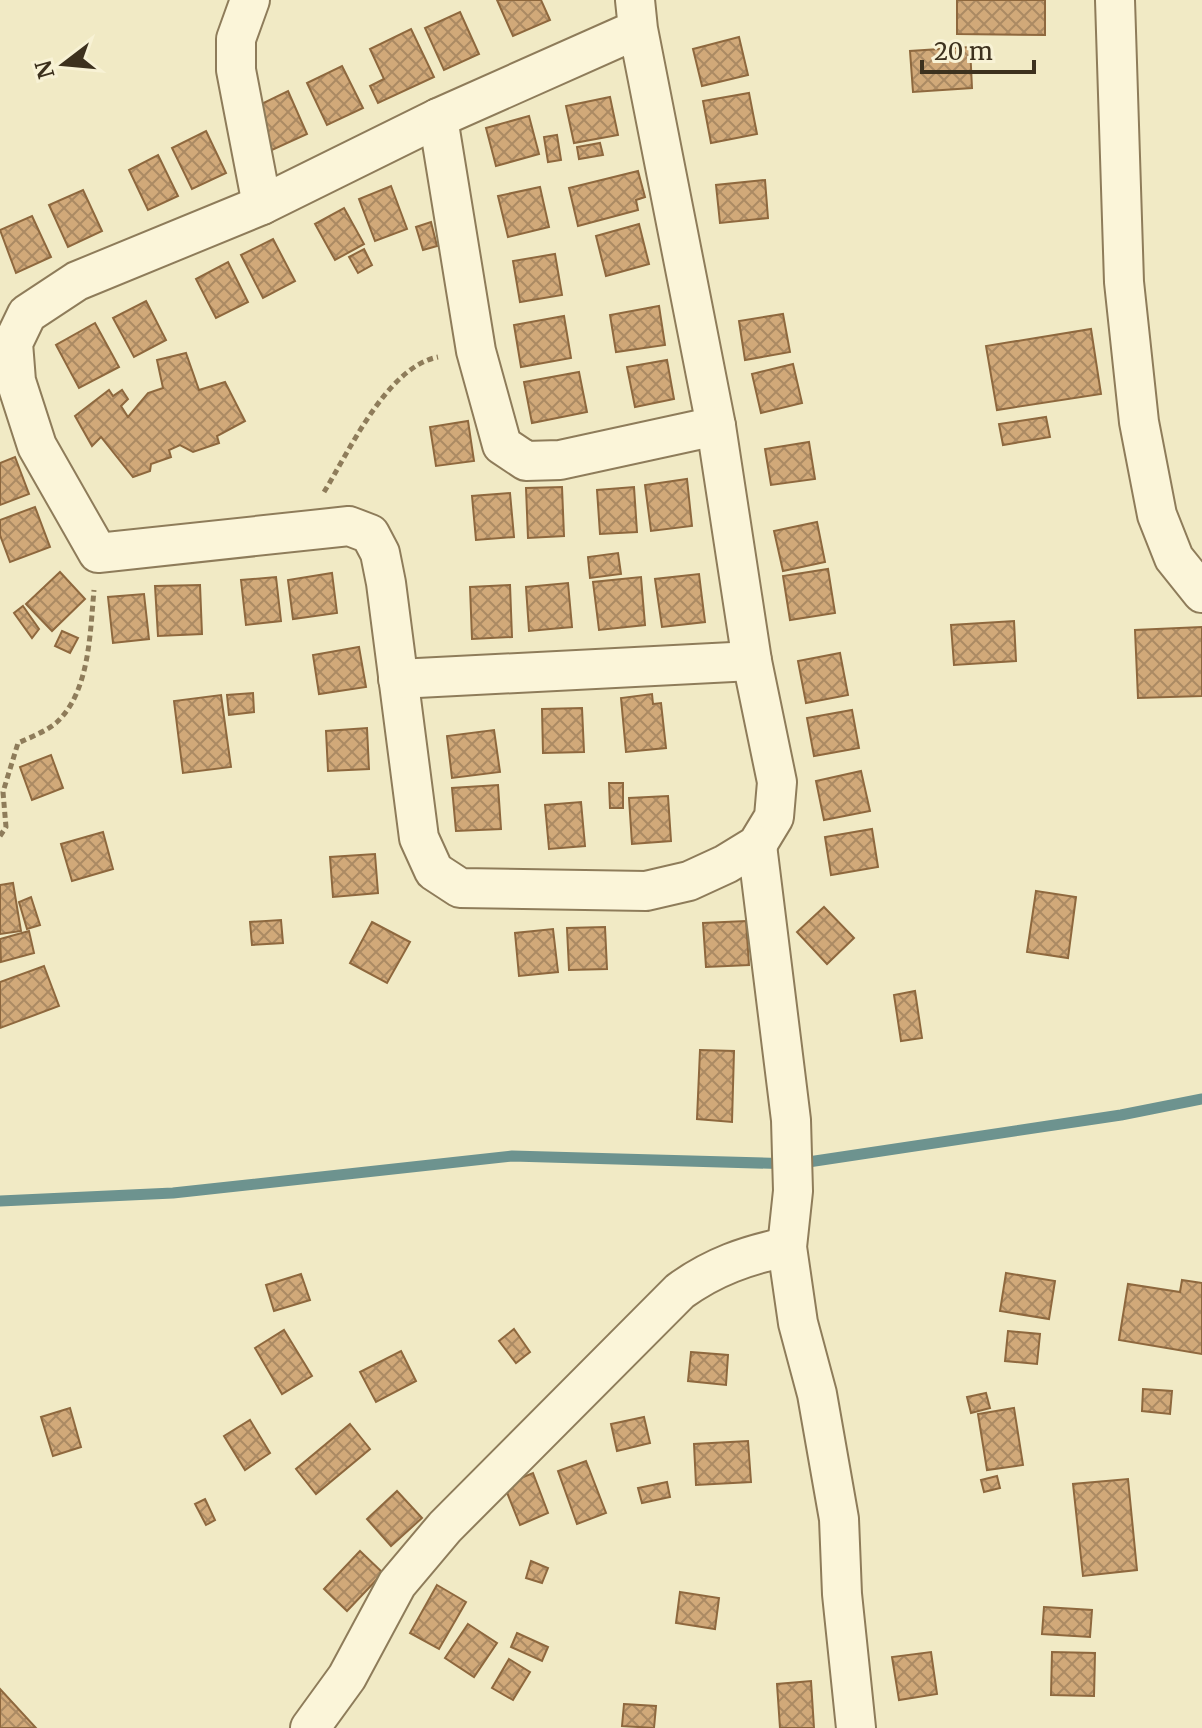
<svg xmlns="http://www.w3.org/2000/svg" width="1202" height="1728" viewBox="0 0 1202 1728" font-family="Merriweather,serif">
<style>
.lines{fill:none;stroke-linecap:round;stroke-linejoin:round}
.stream{stroke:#6d938f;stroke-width:11}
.building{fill:url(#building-cross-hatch);stroke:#8e683e;stroke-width:2}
.street-casing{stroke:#8e7c5a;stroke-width:42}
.path{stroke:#8e7c5a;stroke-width:5;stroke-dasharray:6 4;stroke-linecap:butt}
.street{stroke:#fbf5d9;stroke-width:38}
</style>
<defs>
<pattern id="building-cross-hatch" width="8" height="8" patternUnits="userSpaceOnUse" patternTransform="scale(2)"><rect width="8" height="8" fill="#d1a979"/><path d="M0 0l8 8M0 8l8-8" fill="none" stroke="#ab8a63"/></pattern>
</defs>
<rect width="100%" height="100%" fill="#f1eac5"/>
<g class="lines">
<polyline class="stream" points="0,1201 173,1193 512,1156 795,1164 1121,1115 1202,1099"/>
</g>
<g class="building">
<polygon points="497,0 541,0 550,20 513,36"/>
<polygon points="957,0 1045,0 1045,35 957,34"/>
<polygon points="460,12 479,54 444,70 425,28"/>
<polygon points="411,29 434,77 378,103 370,86 384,79 370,49"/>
<polygon points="739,37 748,75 702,86 693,49"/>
<polygon points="970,47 972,88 913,92 910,51"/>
<polygon points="342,66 363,108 327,125 307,83"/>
<polygon points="288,91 307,134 272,150 253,108"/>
<polygon points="749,93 757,134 711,143 703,101"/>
<polygon points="610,97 618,135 574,143 566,106"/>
<polygon points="529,116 539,154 496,166 486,128"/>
<polygon points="206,131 226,173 192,189 172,148"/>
<polygon points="557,135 561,160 548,162 544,137"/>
<polygon points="600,143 603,155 579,159 577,147"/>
<polygon points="158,155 178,196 148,210 129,170"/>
<polygon points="638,171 645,197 636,200 638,210 578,226 569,188"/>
<polygon points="765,180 768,218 720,223 716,185"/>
<polygon points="391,186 407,229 375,241 359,199"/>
<polygon points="540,187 549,227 508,237 498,196"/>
<polygon points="83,190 102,231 68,247 49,205"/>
<polygon points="344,208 364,244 335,260 315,224"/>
<polygon points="32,216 51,257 16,273 0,230"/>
<polygon points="431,222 437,246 423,250 416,227"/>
<polygon points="639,224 649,264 606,276 596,236"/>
<polygon points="273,239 295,281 263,298 241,255"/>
<polygon points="364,249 372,265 358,273 349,257"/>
<polygon points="555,254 562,295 520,302 513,261"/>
<polygon points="228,262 248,302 216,318 196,279"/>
<polygon points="146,301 166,340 134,357 113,318"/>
<polygon points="659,306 665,345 616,352 610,315"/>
<polygon points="783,314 790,352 745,360 739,321"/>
<polygon points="564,316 571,358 521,367 514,325"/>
<polygon points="95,323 119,367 79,388 56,345"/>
<polygon points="1091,329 1101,394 997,410 986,346"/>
<polygon points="186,353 199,390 225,382 245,421 217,436 219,443 193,452 180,445 169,450 171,457 151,464 150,471 133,477 101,437 92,446 75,416 109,390 113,396 122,390 128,399 121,406 128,417 148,393 163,388 157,360"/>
<polygon points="667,360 674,399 635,407 627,367"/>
<polygon points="793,364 802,403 761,413 752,374"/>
<polygon points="579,372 587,412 532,423 524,382"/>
<polygon points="1046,417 1050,437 1003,445 999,424"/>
<polygon points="468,421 474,461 436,466 430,427"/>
<polygon points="809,442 815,479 771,485 765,449"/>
<polygon points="15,457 29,494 0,505 0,463"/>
<polygon points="687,479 692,526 651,531 645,485"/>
<polygon points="562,487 564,536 528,538 526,488"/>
<polygon points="634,487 637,532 600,534 597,490"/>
<polygon points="510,493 514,537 476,540 472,496"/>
<polygon points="35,507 50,547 10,562 0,535 0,520"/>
<polygon points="817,522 825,562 783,571 774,531"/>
<polygon points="618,553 621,574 590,578 588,557"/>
<polygon points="828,569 835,613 790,620 783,576"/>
<polygon points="60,572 85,599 52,631 26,604"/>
<polygon points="332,573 337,613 293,619 288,580"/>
<polygon points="699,574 705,622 662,627 655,579"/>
<polygon points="276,577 281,621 246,625 241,580"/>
<polygon points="641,577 645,625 599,630 593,582"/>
<polygon points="568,583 572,627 529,631 526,587"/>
<polygon points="200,585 202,634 158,636 155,586"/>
<polygon points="510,585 512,637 472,639 470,587"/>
<polygon points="144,594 149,639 113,643 108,597"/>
<polygon points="23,606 39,629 32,638 14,613"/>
<polygon points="1014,621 1016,661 954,665 951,625"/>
<polygon points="1202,627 1202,696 1138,698 1135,630"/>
<polygon points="62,631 78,638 70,653 55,646"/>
<polygon points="359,647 366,687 319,694 313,655"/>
<polygon points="840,653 848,695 806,703 798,661"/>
<polygon points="253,693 254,712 229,715 227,695"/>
<polygon points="652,694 653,704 661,703 666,748 626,752 621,698"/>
<polygon points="221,695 231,767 183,773 174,701"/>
<polygon points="582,708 584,752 543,753 542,709"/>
<polygon points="852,710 859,748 814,756 807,718"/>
<polygon points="367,728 369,769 328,771 326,731"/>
<polygon points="494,730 500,772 452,778 447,736"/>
<polygon points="51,755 63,788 32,800 20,767"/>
<polygon points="861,771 870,811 824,820 816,781"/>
<polygon points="609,783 623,783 623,808 610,808"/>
<polygon points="498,785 501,829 456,831 452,788"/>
<polygon points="668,796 671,841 632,844 629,798"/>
<polygon points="581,802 585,846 549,849 545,805"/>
<polygon points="872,829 878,867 831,875 825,837"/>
<polygon points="103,832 113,869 72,881 61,844"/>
<polygon points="375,854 378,893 333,897 330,857"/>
<polygon points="13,883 21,931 0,934 0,885"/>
<polygon points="1036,891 1076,897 1068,958 1027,952"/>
<polygon points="31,897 40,925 27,929 19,902"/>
<polygon points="824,907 854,938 827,964 797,932"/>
<polygon points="281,920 283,943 252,945 250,922"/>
<polygon points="746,921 749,965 706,967 703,923"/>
<polygon points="372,922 410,942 387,983 350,963"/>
<polygon points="605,927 607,969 569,970 567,928"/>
<polygon points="553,929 558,972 519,976 515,933"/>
<polygon points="29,931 34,953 1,962 0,939"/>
<polygon points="44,966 59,1006 0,1028 0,982"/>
<polygon points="915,991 922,1038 901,1041 894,995"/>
<polygon points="700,1050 734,1051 732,1122 697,1119"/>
<polygon points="1006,1273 1055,1281 1049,1319 1000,1311"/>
<polygon points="301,1274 310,1300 274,1311 266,1285"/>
<polygon points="1182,1280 1202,1283 1202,1354 1119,1340 1128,1284 1180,1292"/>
<polygon points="514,1329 530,1352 516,1363 499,1341"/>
<polygon points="284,1330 312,1376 282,1394 255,1348"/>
<polygon points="1008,1331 1040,1334 1037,1364 1005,1361"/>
<polygon points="401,1351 416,1381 376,1402 360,1372"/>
<polygon points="691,1352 728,1355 726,1385 688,1381"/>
<polygon points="1143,1389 1172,1391 1170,1414 1142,1411"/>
<polygon points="986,1393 990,1408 971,1413 967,1397"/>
<polygon points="70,1408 81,1447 53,1456 41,1417"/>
<polygon points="1014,1408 1023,1465 987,1470 978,1414"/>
<polygon points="644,1417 650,1443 617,1451 611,1424"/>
<polygon points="250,1420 270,1453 245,1470 224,1436"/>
<polygon points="350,1424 370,1449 316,1494 296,1469"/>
<polygon points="748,1441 751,1482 696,1485 694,1444"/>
<polygon points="586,1461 606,1513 577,1524 558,1471"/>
<polygon points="533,1473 548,1513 520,1525 504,1485"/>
<polygon points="997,1476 1000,1488 984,1492 981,1480"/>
<polygon points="1128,1479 1137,1570 1083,1576 1073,1484"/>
<polygon points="667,1482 670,1497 642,1503 638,1488"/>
<polygon points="397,1491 422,1518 391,1546 367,1519"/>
<polygon points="205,1499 215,1520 206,1525 195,1504"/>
<polygon points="360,1551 383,1573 347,1611 324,1589"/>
<polygon points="531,1561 548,1568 542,1583 526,1578"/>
<polygon points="437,1585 466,1602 439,1649 410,1633"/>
<polygon points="680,1592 719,1598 715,1629 676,1623"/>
<polygon points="1044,1607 1092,1610 1090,1637 1042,1634"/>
<polygon points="468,1624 497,1643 474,1677 445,1658"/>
<polygon points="517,1633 548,1647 542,1661 511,1647"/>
<polygon points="931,1652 937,1694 899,1700 892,1657"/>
<polygon points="1052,1652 1095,1653 1094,1696 1051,1695"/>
<polygon points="509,1659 530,1672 513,1700 492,1688"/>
<polygon points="811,1681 814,1728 780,1728 777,1684"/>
<polygon points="0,1689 36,1728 0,1728"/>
<polygon points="624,1704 656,1706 654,1728 622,1726"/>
</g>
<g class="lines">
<g class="street-casing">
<g id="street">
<polyline points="250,0 236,39 236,70 262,205"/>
<polyline points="635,0 638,29 716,426 752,661 777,782 774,817 757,845 726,864 689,881 646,891 460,888 434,871 419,838 386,583 380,553 370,534 349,526 98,553 37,446 16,381 13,343 27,314 77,281 262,205 438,118 638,29"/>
<polyline points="1115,0 1124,282 1139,422 1157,515 1174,558 1202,593"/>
<polyline points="438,118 476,351 502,445 526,461 560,460 716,426"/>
<polyline points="398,679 752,661"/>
<polyline points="757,845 791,1120 793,1191 787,1247 798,1323 817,1394 839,1519 842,1594 856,1728"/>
<path d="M310 1728 347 1677 397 1584 445 1527 680 1291C713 1267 747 1255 787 1247"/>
</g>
</g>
<g class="path">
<path d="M324 492C350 450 387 367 438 357"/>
<path d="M0 836 6 827 3 792 18 743C31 737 47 731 57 722 90 691 90 632 94 590"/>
</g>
<use href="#street" class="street"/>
</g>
<g transform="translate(64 64) rotate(254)" stroke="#f8f2d5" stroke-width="6" paint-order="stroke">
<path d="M0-6L14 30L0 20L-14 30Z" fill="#3d311e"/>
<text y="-12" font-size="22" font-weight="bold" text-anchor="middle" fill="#3d311e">N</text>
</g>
<path d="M922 60v12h112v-12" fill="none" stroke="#3d311e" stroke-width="4"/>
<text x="934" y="60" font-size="24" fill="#3d311e" stroke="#f8f2d5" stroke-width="6" paint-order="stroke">20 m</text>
</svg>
